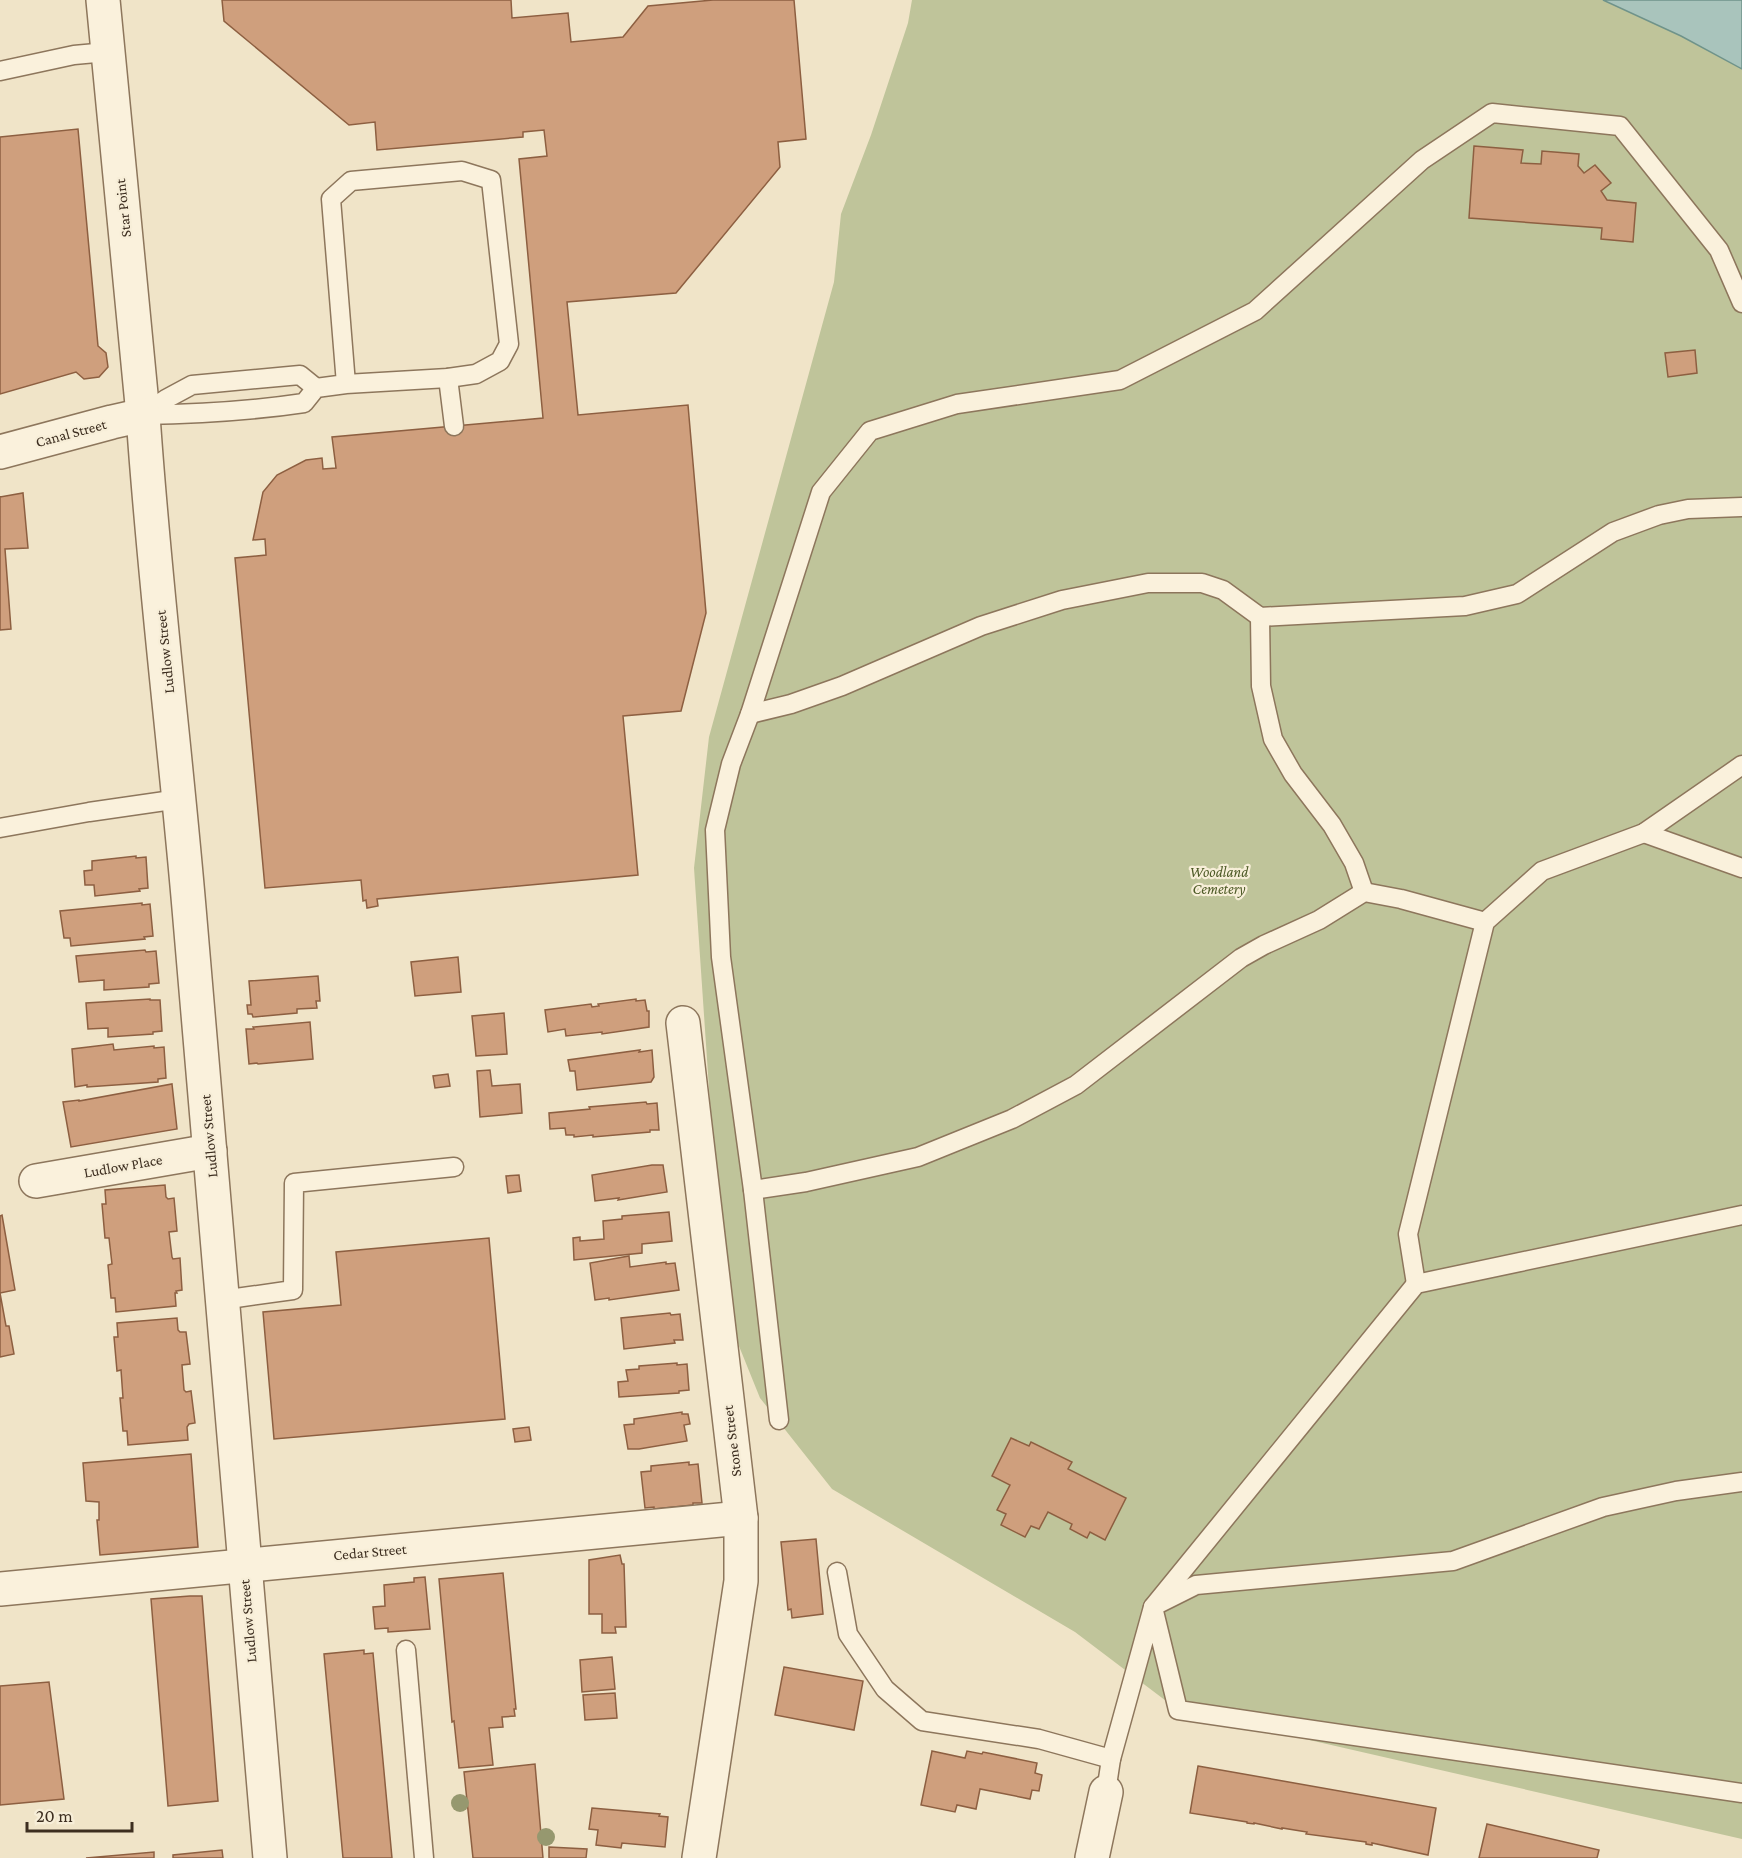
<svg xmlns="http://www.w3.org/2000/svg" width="1742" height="1858" viewBox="0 0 1742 1858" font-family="'Crimson Pro',serif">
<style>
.cemetery{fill:#bfc49a}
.water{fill:#a9c4bc;stroke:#6f938a;stroke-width:1.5}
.building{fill:#cf9f7d;stroke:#8d5f41;stroke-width:1.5}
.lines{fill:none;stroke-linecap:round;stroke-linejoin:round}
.service-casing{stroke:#8d765c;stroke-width:21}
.minor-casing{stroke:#8d765c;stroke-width:36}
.tertiary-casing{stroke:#8d765c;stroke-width:36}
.service{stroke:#faf1dc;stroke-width:18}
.minor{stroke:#faf1dc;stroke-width:33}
.tertiary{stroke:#faf1dc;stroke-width:33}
.tree{fill:#96986f}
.labels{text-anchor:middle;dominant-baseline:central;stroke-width:4.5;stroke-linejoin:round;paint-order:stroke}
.street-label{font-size:15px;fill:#3d2e20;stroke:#f7eed8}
.park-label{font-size:15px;font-style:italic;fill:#4d5a26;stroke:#f7eed8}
</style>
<rect width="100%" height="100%" fill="#f0e4c8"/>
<polygon class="cemetery" points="912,0 1603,0 1681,36 1742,69 1742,1839 1178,1710 1075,1632 832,1489 760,1398 724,1309 694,868 709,737 834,282 841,214 871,135 908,23"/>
<polygon class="water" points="1603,0 1742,0 1742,69 1681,36"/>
<g class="building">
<polygon points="222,0 511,0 512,18 568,13 571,42 623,37 648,6 713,0 794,0 806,139 778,142 780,167 676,293 567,302 578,415 688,405 706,613 681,711 623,716 638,875 377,899 378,906 367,908 366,900 363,901 361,880 265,888 235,558 266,555 265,539 253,540 263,492 277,475 306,460 322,458 323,469 336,468 332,437 543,418 519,159 547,156 544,130 523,132 523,137 377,150 375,122 349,125 224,21"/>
<polygon points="78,129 98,346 106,353 108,367 99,377 84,379 76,372 0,394 0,137"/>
<polygon points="1474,146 1523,150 1521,163 1541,164 1542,151 1579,154 1578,166 1584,173 1595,165 1611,183 1601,191 1607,200 1636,203 1633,242 1601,239 1602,228 1469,218"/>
<polygon points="1695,350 1697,373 1668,377 1665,353"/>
<polygon points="23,493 28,548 5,549 11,629 0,630 0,496 0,497"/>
<polygon points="136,856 136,858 146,857 148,888 139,889 140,891 95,896 94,885 85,885 84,871 92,870 92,861"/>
<polygon points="142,903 142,905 150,904 153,936 144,937 145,939 71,946 70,938 64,938 60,911"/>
<polygon points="145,950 146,952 156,951 159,983 149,984 149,987 104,990 104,980 79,982 76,956"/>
<polygon points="458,957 461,992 415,996 411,962"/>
<polygon points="318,976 320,1001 316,1001 317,1008 297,1009 297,1013 253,1017 252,1014 248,1014 247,1005 251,1005 249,981"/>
<polygon points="150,999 150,1000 160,1000 162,1031 153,1032 153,1034 108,1037 108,1028 88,1029 86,1003"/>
<polygon points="636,999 636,1001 645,1000 647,1011 649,1011 649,1027 602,1034 602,1032 566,1036 565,1029 548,1032 545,1010 591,1004 592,1007 599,1006 598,1004"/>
<polygon points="504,1013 507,1054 476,1056 472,1016"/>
<polygon points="310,1022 313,1059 258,1064 257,1063 249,1064 246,1029 254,1029 253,1027"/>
<polygon points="113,1044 114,1050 154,1046 154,1048 164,1047 166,1078 158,1079 158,1082 87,1087 87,1085 75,1087 72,1049"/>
<polygon points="640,1050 639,1052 652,1050 654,1077 651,1082 577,1090 575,1071 570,1071 568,1060"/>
<polygon points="490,1070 492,1086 520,1084 522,1113 480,1117 477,1071"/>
<polygon points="448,1074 450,1086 435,1088 433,1076"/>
<polygon points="172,1084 177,1129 71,1147 63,1102 79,1100 79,1101"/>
<polygon points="646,1102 647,1104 657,1103 659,1130 650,1130 650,1132 593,1137 593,1135 574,1137 574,1135 566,1135 565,1128 550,1129 549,1113 590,1109 589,1107"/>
<polygon points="652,1165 663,1165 667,1192 618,1200 619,1198 595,1201 592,1175"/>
<polygon points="519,1175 521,1191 508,1193 506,1176"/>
<polygon points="165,1185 166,1197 168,1199 174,1198 177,1231 169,1232 172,1257 173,1259 180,1258 182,1290 176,1291 177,1293 175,1293 176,1306 116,1312 115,1298 111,1298 108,1265 112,1264 109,1238 105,1238 102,1204 106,1204 105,1190"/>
<polygon points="669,1212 672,1241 642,1244 642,1253 574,1260 573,1238 580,1237 580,1241 604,1239 603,1221 622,1219 622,1216"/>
<polygon points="2,1215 15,1290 0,1293 0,1216"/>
<polygon points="489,1238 505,1419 274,1439 263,1312 341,1305 336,1252"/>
<polygon points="629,1256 630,1267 666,1262 666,1264 675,1263 679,1290 609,1300 609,1298 595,1300 590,1263"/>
<polygon points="0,1293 6,1326 9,1326 14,1354 0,1357"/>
<polygon points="670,1313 671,1315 680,1314 683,1340 674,1340 675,1343 624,1349 621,1318"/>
<polygon points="177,1318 178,1330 180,1332 186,1332 190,1364 182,1365 184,1390 186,1392 191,1391 195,1423 189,1424 187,1427 188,1440 128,1445 127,1431 123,1431 120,1398 123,1398 121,1370 117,1371 114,1337 118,1337 117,1323"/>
<polygon points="677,1363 677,1365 687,1364 689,1390 679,1391 679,1393 619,1397 618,1382 628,1381 626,1370 639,1369 639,1366"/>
<polygon points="682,1412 682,1414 688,1414 690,1424 684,1425 687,1441 639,1449 628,1449 624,1425 634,1424 634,1419"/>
<polygon points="529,1427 531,1440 515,1442 513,1429"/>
<polygon points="1011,1438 1029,1446 1031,1442 1072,1462 1068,1469 1126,1498 1105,1540 1090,1532 1087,1538 1070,1529 1072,1524 1048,1512 1039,1529 1031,1526 1025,1537 1001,1525 1006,1514 997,1510 1010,1485 992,1476"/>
<polygon points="191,1454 198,1547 100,1555 97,1520 99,1520 99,1502 86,1501 83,1463"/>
<polygon points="689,1462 689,1465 698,1464 702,1503 693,1503 693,1505 654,1509 654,1507 645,1508 641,1472 651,1471 651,1466"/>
<polygon points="816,1539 823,1614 792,1618 791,1609 788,1610 781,1542"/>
<polygon points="620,1555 622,1564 624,1564 626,1627 615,1627 616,1633 602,1633 602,1614 589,1614 589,1560"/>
<polygon points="503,1573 516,1709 514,1709 515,1716 502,1717 503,1727 489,1728 493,1765 459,1768 454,1721 452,1722 439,1579"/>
<polygon points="425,1577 430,1629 388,1632 388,1628 375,1629 373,1607 385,1606 384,1585 414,1582 414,1578"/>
<polygon points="190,1596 202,1596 218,1801 168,1806 151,1599"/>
<polygon points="364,1650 364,1654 373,1653 392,1858 343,1858 324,1654"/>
<polygon points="612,1657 615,1689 582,1692 580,1660"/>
<polygon points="784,1667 863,1681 854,1730 775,1715"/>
<polygon points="49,1682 64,1799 0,1805 0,1686"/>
<polygon points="615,1693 617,1718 585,1720 583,1695"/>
<polygon points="932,1751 965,1758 967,1751 982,1754 983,1752 1037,1763 1035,1773 1042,1775 1039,1791 1032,1790 1030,1799 980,1789 976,1809 957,1805 955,1812 921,1805"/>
<polygon points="535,1764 543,1858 473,1858 464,1772"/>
<polygon points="1198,1766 1436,1808 1428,1855 1372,1843 1372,1845 1366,1844 1366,1842 1306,1834 1307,1832 1282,1828 1282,1829 1254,1823 1254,1824 1247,1823 1247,1822 1190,1813"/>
<polygon points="592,1808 660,1814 659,1816 668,1817 665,1847 622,1843 621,1848 596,1845 598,1830 589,1829"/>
<polygon points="1487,1824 1599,1850 1597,1858 1479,1858"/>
<polygon points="549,1847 587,1849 586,1858 549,1858"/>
<polygon points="222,1850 223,1858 173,1858 173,1855"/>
<polygon points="154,1852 154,1858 86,1858"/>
</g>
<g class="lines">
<g class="service-casing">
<g id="service">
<polyline points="0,71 74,55 107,52"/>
<polyline points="448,378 454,426"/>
<path d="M143 415C197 414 251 411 304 403L316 388 346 384 448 378 476 374 500 361 509 344 491 180 462 171 351 181 331 199 346 384"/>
<polyline points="143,415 166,399 192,385 300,375 316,388"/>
<polyline points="1260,617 1261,686 1273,739 1293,774 1332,825 1354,863 1364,892"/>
<polyline points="750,714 791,704 842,686 981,626 1062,600 1148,583 1202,583 1223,590 1260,617 1465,606 1517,594 1613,532 1659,515 1688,509 1742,507"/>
<polyline points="0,828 89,812 179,799"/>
<polyline points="1644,833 1742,868"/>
<polyline points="753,1190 806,1182 918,1157 1012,1119 1076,1085 1241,958 1264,945 1319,920 1364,892 1401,899 1485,922"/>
<polyline points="1416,1284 1408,1234 1485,922 1542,871 1644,833 1742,765"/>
<polyline points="222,1300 293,1290 294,1183 454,1167"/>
<polyline points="779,1420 753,1190 721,957 715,830 731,764 750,714 821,492 870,431 957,404 1120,380 1255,311 1422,160 1492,113 1620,126 1719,250 1742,303"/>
<polyline points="837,1572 848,1634 885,1689 922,1721 1039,1739 1111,1759"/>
<polyline points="1160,1603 1196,1585 1453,1561 1603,1507 1676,1491 1742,1482"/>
<polyline points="1153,1607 1416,1284 1742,1215"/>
<polyline points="406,1650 424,1858"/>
<polyline points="1106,1792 1111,1759 1153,1607 1178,1710 1742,1793"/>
</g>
</g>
<g class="minor-casing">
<g id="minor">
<polyline points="103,0 143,415"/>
<polyline points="683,1023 741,1518 741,1581 699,1858"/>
<polyline points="36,1181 210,1151"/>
<polyline points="0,1589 741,1518"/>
<polyline points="1092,1858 1106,1792"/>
</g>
</g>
<g class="tertiary-casing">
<path id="tertiary" d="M0 452 112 422 143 415C154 580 175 744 189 908 217 1224 241 1541 270 1858"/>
</g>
<use href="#service" class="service"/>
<use href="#minor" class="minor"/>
<use href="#tertiary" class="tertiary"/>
</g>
<g class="tree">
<circle cx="460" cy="1803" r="9"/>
<circle cx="546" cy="1837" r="9"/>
</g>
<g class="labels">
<g class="street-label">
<text transform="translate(123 208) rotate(-96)">Star Point</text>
<text transform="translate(71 433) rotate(-15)">Canal Street</text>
<text transform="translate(165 652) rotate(-96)">Ludlow Street</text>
<text transform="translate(209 1136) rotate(-95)">Ludlow Street</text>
<text transform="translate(123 1166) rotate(-10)">Ludlow Place</text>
<text transform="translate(732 1441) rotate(-97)">Stone Street</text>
<text transform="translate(370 1552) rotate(-5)">Cedar Street</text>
<text transform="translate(248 1621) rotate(-95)">Ludlow Street</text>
</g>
<g class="park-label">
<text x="1219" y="872">Woodland<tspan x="1219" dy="17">Cemetery</tspan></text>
</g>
</g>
<path d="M27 1822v9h105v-9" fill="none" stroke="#3d2e20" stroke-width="3"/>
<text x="36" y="1822" font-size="18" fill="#3d2e20" stroke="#f7eed8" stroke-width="4.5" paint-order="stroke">20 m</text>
</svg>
